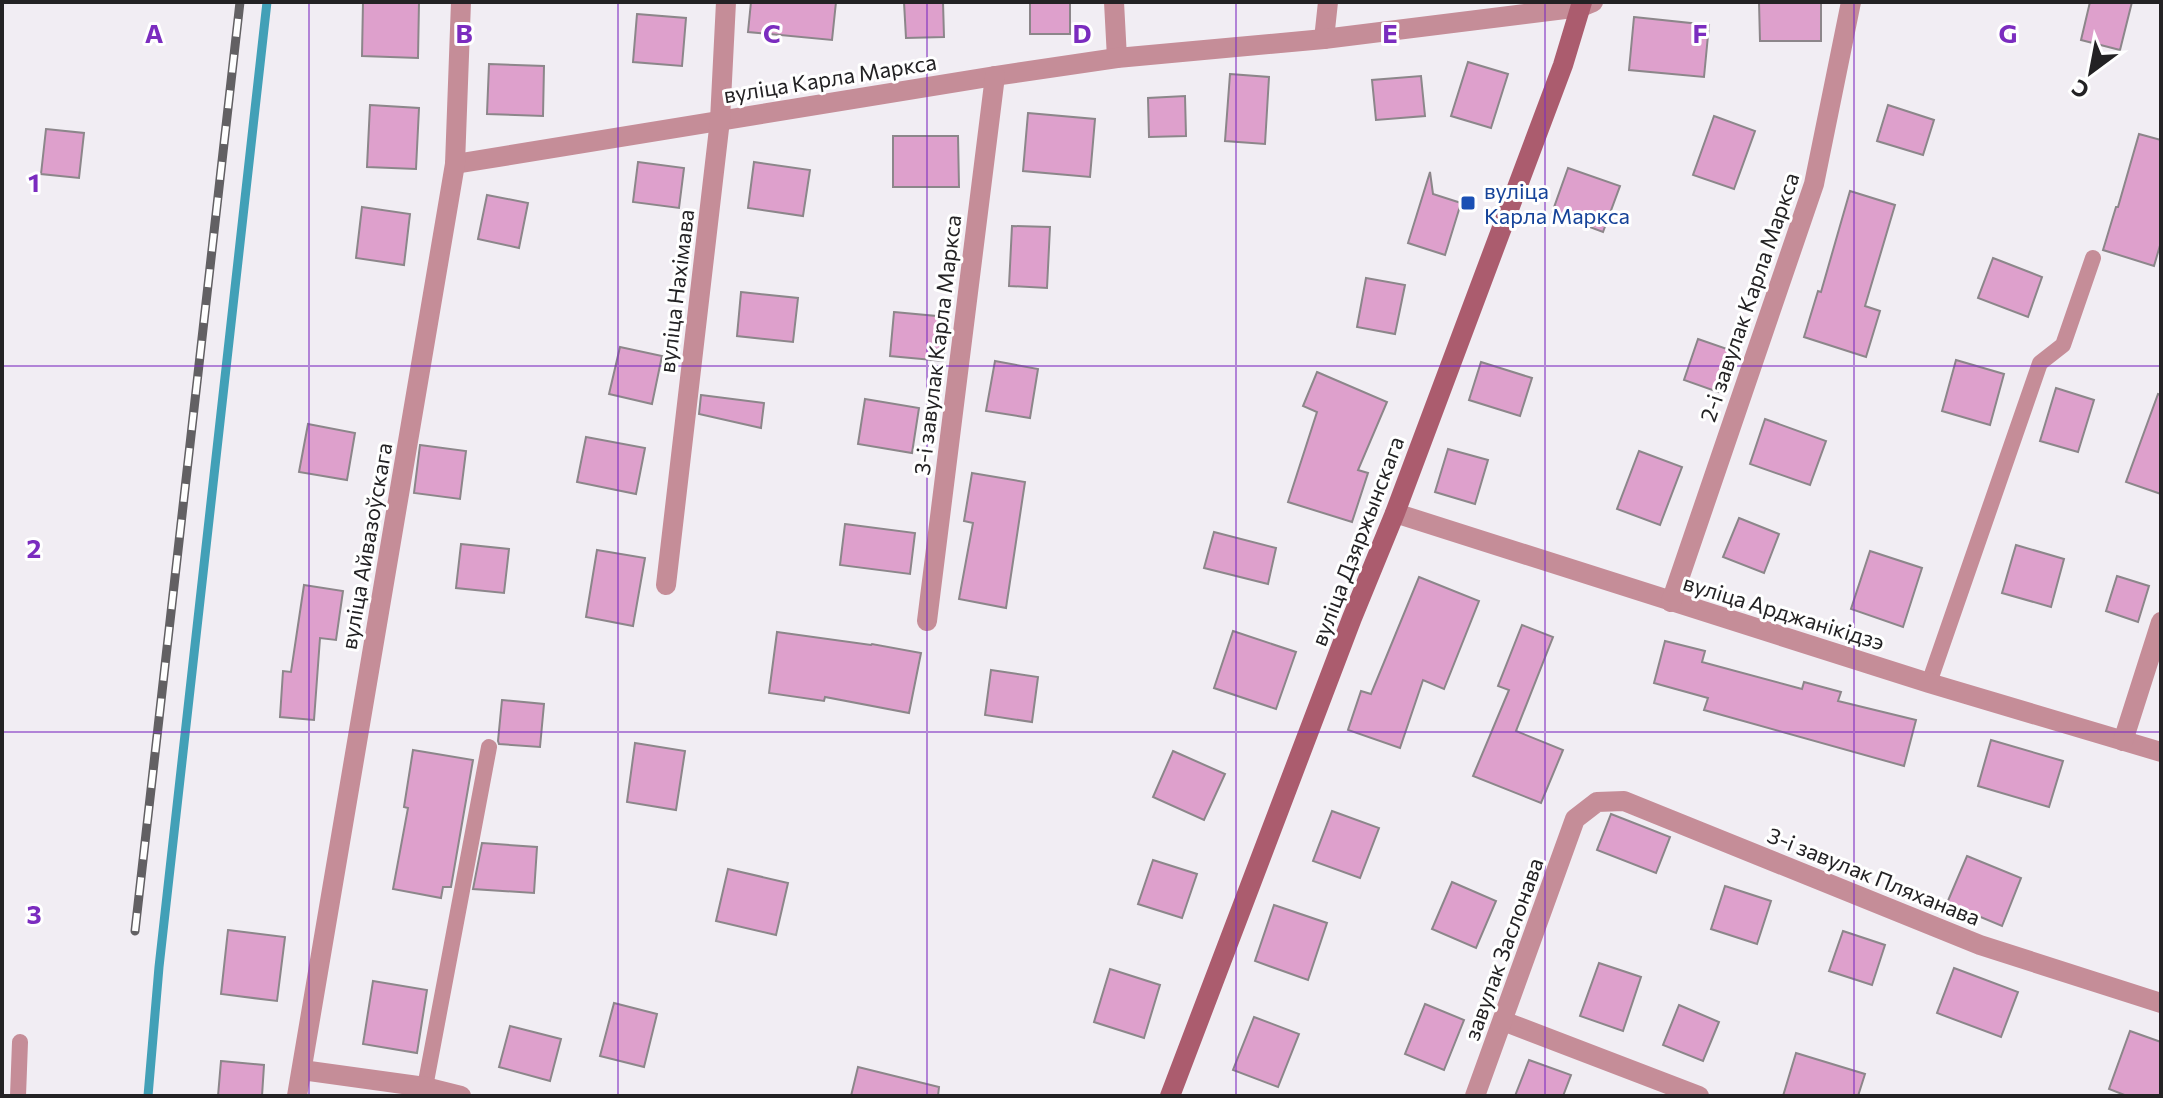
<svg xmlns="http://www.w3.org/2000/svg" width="2163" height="1098" viewBox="0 0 2163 1098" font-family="Commissioner,sans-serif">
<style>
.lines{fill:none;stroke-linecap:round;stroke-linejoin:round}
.stream{stroke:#42a0b7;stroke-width:9}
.building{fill:#dea0cc;stroke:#8c868a;stroke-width:2}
.lane{stroke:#c58d98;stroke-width:16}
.street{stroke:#c58d98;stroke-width:20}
.secondary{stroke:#ab5c6e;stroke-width:20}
.rail-casing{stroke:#626063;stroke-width:9}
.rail{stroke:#fff;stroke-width:6;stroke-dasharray:18;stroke-linecap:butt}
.grid{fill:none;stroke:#7b2cbf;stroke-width:2;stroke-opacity:0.55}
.transit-dot{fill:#1a4fb4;stroke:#fff;stroke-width:3}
.labels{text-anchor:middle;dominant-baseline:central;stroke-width:6;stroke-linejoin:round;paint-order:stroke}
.street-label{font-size:22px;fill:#232224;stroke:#fff}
.transit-label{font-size:22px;fill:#164399;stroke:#fff;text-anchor:start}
.grid-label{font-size:26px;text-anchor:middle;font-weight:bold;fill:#7b2cbf;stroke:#fff;stroke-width:6;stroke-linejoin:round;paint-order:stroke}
</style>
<rect width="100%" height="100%" fill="#f1edf3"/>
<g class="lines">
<polyline class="stream" points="148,1096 159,967 267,2"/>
</g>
<g class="building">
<polygon points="363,2 419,2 418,58 362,56"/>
<polygon points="751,2 836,2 832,40 748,32"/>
<polygon points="904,2 943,2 944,37 906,38"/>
<rect x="1030" y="2" width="40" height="32"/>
<polygon points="1759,2 1821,2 1821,41 1760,41"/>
<polygon points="2090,2 2132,2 2120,50 2081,40"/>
<polygon points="637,14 686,18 682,66 633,62"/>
<polygon points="1634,17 1709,25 1704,77 1629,70"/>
<polygon points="1468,62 1508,74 1491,128 1451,116"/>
<polygon points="489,64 544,66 543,116 487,114"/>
<polygon points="1230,74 1269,77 1265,144 1225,141"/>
<polygon points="1421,76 1425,116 1376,120 1372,80"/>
<polygon points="1185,96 1186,136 1149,137 1148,98"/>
<polygon points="370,105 419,108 416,169 367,167"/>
<polygon points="1888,105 1934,120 1923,155 1877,141"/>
<polygon points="1028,113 1095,119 1090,177 1023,171"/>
<polygon points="1714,116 1755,131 1734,189 1693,175"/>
<polygon points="46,129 84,133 79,178 41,174"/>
<polygon points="2139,134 2161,140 2161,242 2154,266 2103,250 2116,207 2118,207"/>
<polygon points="893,136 958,136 959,187 893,187"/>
<polygon points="638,162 684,168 679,208 633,202"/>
<polygon points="754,162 810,170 803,216 748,208"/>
<polygon points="1568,168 1620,186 1603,232 1552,213"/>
<polygon points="1430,172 1433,194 1461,203 1445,255 1408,243"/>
<polygon points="1850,191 1895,205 1865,306 1880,311 1866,357 1804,337 1818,291 1821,292"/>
<polygon points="487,195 528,203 519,248 478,239"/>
<polygon points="362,207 410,214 404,265 356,258"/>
<polygon points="1012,226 1050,227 1047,288 1009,286"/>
<polygon points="1993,258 2042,277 2028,317 1978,298"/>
<polygon points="1366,278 1405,285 1395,334 1357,327"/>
<polygon points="741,292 798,298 793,342 737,336"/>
<polygon points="894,312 947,317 943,361 890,356"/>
<polygon points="1698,339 1733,351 1718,392 1684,380"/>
<polygon points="620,347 662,356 652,404 609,394"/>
<polygon points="1956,360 2004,374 1990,425 1942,411"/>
<polygon points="995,361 1038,369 1030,418 986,411"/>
<polygon points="1481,362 1532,378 1520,416 1469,400"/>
<polygon points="1317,372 1387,402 1358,470 1368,473 1352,522 1288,502 1317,412 1303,406"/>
<polygon points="2056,388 2094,400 2078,452 2040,441"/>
<polygon points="2158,394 2161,395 2161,494 2126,482"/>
<polygon points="701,395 764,403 761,428 699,414"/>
<polygon points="865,399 919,408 912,453 858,444"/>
<polygon points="1765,419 1826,441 1810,485 1750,464"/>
<polygon points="308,424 355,433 347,480 299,472"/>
<polygon points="586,437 645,448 636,494 577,482"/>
<polygon points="420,445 466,451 460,499 414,493"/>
<polygon points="1448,449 1488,460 1475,504 1435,492"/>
<polygon points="1639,451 1682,467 1660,525 1617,509"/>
<polygon points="972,473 1025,482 1006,608 959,599 973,523 964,521"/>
<polygon points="1739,518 1779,534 1764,573 1723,557"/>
<polygon points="845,524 915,533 910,574 840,565"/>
<polygon points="1214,532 1276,548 1268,584 1204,568"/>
<polygon points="461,544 509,549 504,593 456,588"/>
<polygon points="2016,545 2064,559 2051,607 2002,593"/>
<polygon points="597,550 645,558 633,626 586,617"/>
<polygon points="1870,551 1922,568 1903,627 1851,609"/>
<polygon points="2117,576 2149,586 2138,622 2106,611"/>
<polygon points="1419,577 1479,601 1444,689 1423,680 1400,748 1348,730 1361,691 1371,694"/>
<polygon points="304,585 343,591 336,640 320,638 314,720 280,717 283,671 291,672"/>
<polygon points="1522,625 1553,637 1516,731 1563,750 1541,803 1473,776 1509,690 1498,686"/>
<polygon points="1233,631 1296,652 1276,709 1214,688"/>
<polygon points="777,632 871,645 872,644 921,653 909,713 825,697 824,701 769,693"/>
<polygon points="1665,641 1705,651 1702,662 1802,689 1804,682 1841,692 1838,701 1916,720 1904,766 1704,710 1708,698 1654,683"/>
<polygon points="991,670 1038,677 1032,722 985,715"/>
<polygon points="502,700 544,704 540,747 499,744 498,741"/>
<polygon points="1991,740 2063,761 2049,807 1978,786"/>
<polygon points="635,743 685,751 676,810 627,802"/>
<polygon points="413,750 473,760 451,887 443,887 441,898 393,889 408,808 404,807"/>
<polygon points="1173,751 1225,774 1204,820 1153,797"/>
<polygon points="1332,811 1379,828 1360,878 1313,861"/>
<polygon points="1611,814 1670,837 1656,873 1597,850"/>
<polygon points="482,843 537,847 534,893 473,889"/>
<polygon points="1967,856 2021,878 2002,926 1947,903"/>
<polygon points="1153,860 1197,874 1182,918 1138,904"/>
<polygon points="728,869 788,883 776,935 716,921"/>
<polygon points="1452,882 1496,901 1476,948 1432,929"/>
<polygon points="1725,886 1771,901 1757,944 1711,929"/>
<polygon points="1274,905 1327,923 1308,980 1255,961"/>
<polygon points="228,930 285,937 277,1001 221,994"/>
<polygon points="1843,931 1885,945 1872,985 1829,971"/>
<polygon points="1599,963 1641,977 1623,1031 1580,1016"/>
<polygon points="1954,968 2018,992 2001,1037 1937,1013"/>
<polygon points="1110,969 1160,985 1144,1038 1094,1022"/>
<polygon points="373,981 427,990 417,1053 363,1044"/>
<polygon points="614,1003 657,1014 644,1067 600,1056"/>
<polygon points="1425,1004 1464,1020 1444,1070 1405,1054"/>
<polygon points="1679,1005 1719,1022 1703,1061 1663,1045"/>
<polygon points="1254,1017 1299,1034 1278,1087 1233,1070"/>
<polygon points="510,1026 561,1039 550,1081 499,1067"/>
<polygon points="2130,1031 2161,1042 2161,1096 2127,1096 2109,1089"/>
<polygon points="1796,1053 1865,1074 1858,1096 1783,1096"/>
<polygon points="1529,1060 1571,1075 1563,1096 1515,1096"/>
<polygon points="221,1061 264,1065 262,1096 218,1096"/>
<polygon points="858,1067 939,1087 938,1096 851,1096"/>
</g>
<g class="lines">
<g class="lane">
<polyline points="1929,683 2040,363 2063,345 2093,258"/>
<polyline points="425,1087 489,747"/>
<polyline points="18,1096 20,1042"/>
</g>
<g class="street">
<polyline points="1114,2 1117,58"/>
<polyline points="1324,39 1328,2"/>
<polyline points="455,164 995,76 1117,58 1324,39 1581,7 1593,2"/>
<polyline points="1395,513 1929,683 2161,752"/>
<polyline points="666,585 720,120 726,2"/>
<polyline points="1671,602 1814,184 1851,2"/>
<polyline points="927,621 995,76"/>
<polyline points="2123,741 2161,622"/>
<polyline points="1503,1021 1699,1096"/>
<polyline points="302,1070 425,1087 461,1096"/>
<polyline points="297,1096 455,164 461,2"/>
<polyline points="1475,1096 1575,819 1597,802 1624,801 1980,945 2161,1003"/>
</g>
<polyline class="secondary" points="1170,1096 1352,618 1395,513 1563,65 1582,2"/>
<g class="rail-casing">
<polyline id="rail" points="135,931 240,2"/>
</g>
<use href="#rail" class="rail"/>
</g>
<path class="grid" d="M309 2V1096M618 2V1096M927 2V1096M1236 2V1096M1545 2V1096M1854 2V1096M2 366H2161M2 732H2161"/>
<rect class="transit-dot" x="1460" y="195" width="16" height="16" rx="4"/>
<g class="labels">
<g class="street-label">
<text transform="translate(830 78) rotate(-9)">вуліца Карла Маркса</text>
<text transform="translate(676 291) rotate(-83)">вуліца Нахімава</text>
<text transform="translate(1749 297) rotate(-71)">2-і завулак Карла Маркса</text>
<text transform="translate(937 345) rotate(-83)">3-і завулак Карла Маркса</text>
<text transform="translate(1357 541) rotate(-69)">вуліца Дзяржынскага</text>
<text transform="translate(366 546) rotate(-80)">вуліца Айвазоўскага</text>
<text transform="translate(1784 612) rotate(17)">вуліца Арджанікідзэ</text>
<text transform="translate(1874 876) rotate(22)">3-і завулак Пляханава</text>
<text transform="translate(1503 949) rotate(-70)">завулак Заслонава</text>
</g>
<g class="transit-label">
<text x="1484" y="190">вуліца<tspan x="1484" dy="25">Карла Маркса</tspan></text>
</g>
</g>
<g class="grid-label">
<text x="154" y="43">A</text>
<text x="464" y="43">B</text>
<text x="772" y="43">C</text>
<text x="1082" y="43">D</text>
<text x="1390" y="43">E</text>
<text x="1700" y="43">F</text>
<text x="2008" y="43">G</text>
<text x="34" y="192">1</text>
<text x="34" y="558">2</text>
<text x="34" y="924">3</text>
</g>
<rect width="2163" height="1098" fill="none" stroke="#232224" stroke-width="8"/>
<g transform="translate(2091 72) rotate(212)" stroke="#ffffff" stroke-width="6" paint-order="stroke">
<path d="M0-6L14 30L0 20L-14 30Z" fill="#232224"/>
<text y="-12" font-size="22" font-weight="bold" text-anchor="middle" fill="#232224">С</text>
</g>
</svg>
